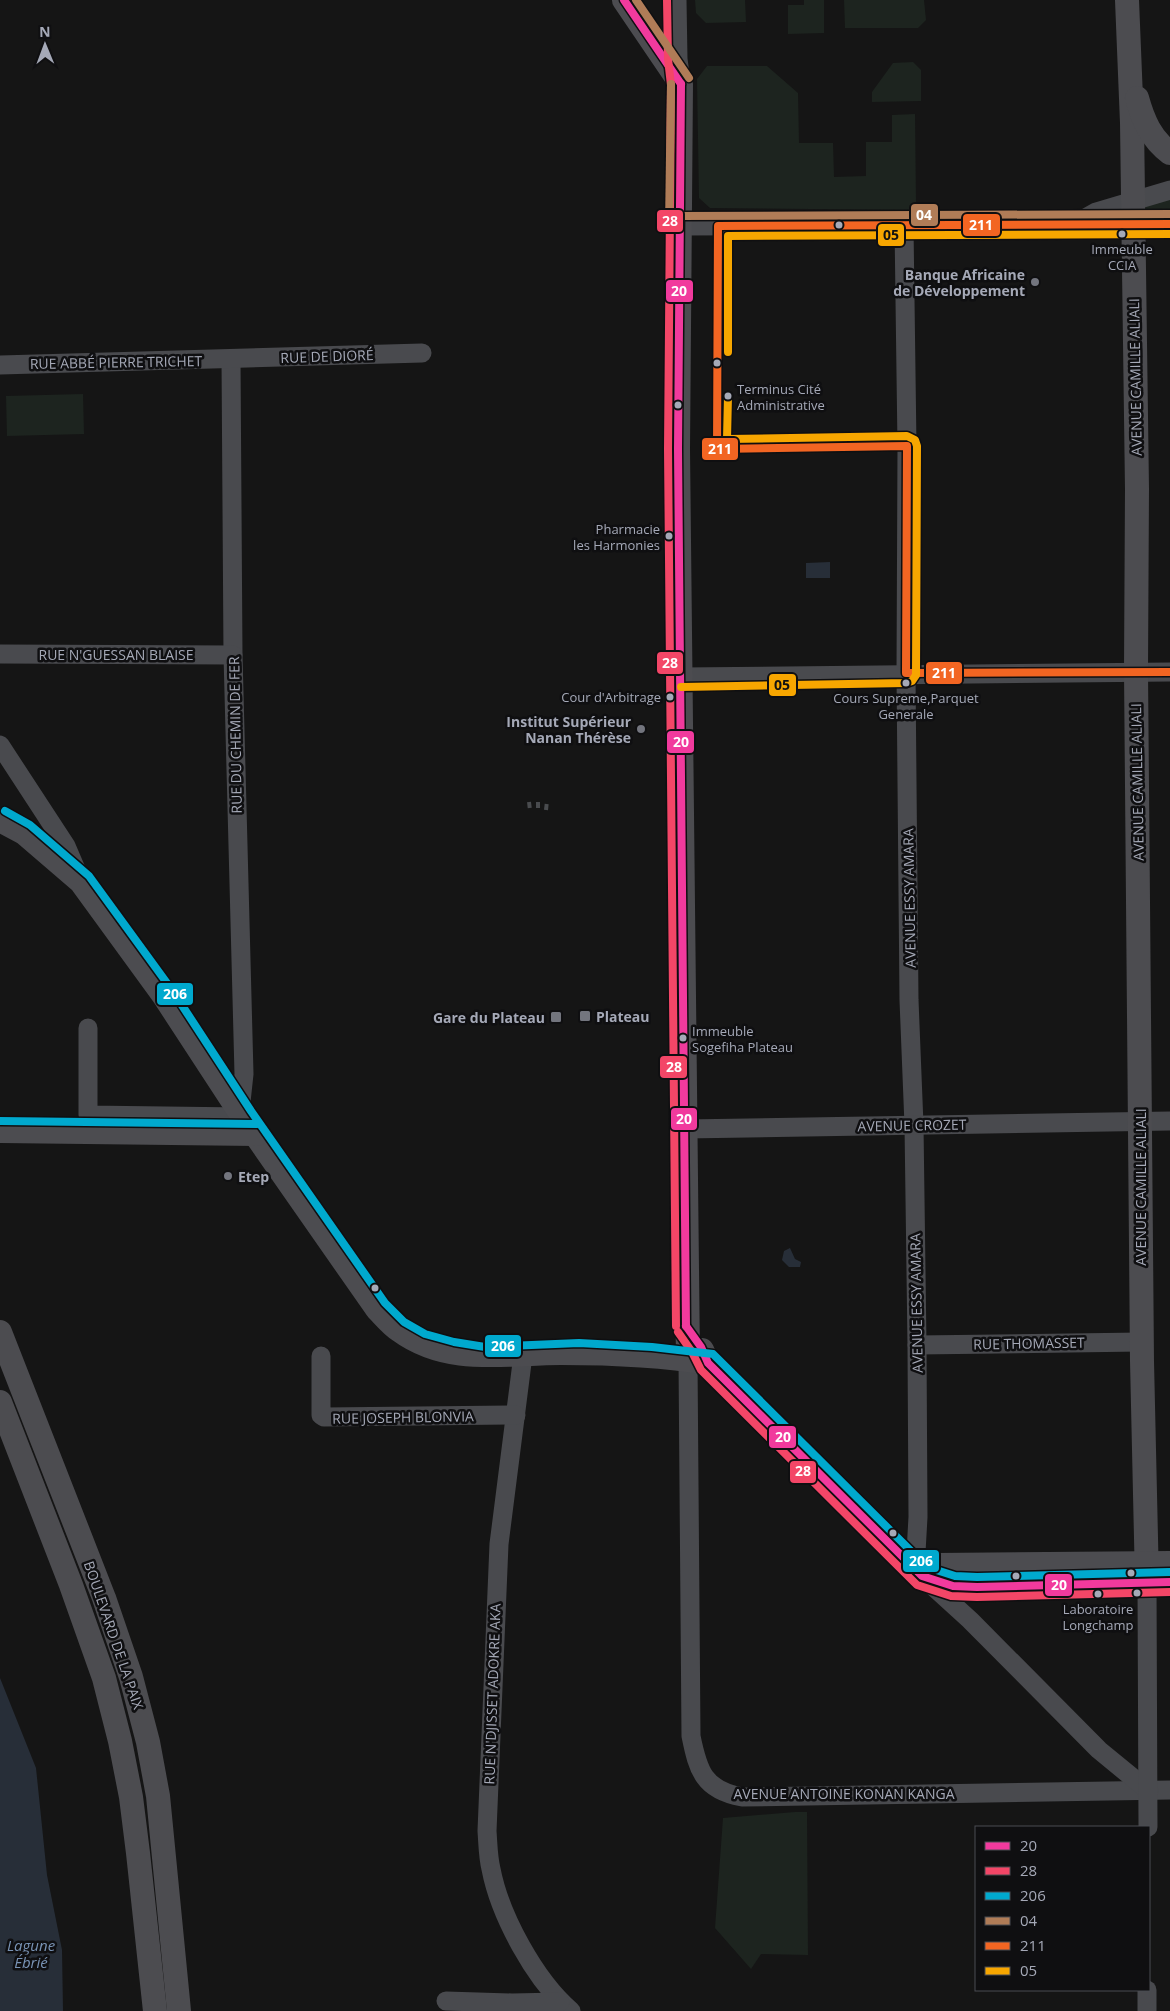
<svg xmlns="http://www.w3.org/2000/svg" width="1170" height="2011" viewBox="0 0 1170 2011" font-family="'Open Sans',sans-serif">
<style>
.green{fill:#1d241f}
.water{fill:#272e38}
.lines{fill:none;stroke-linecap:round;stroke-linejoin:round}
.minor{stroke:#494a4e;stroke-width:19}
.major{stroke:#4c4c50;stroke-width:24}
.rail{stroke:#494b4e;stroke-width:4;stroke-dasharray:6 5;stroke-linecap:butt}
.bus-1-casing{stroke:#0f0f11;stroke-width:11}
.bus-2-casing{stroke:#0f0f11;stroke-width:11}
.bus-3-casing{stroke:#0f0f11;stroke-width:11}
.bus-4-casing{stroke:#0f0f11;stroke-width:11}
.bus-5-casing{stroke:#0f0f11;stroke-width:11}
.bus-6-casing{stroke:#0f0f11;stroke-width:11}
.bus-1{stroke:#f13a9d;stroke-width:8}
.bus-2{stroke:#f34667;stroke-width:8}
.bus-3{stroke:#00a9ce;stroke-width:8}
.bus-4{stroke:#b07c57;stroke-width:8}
.bus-5{stroke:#f26522;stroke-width:8}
.bus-6{stroke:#f7a600;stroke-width:8}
.bus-dot{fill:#a5a9b7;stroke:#0f0f11;stroke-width:2}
.poi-dot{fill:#73757e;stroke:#0f0f11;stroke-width:2}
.labels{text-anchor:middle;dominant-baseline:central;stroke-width:5;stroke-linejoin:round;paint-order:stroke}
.bus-label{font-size:13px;fill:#a5a9b7;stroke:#0f0f11}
.poi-label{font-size:14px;font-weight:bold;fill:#a5a9b7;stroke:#0f0f11;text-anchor:end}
.street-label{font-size:14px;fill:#a5a9b7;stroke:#0f0f11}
.water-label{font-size:15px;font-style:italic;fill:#7993b5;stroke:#0f0f11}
.line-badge{stroke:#0f0f11;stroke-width:2}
.badge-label{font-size:14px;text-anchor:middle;font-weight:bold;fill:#fff}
.pale-badge-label{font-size:14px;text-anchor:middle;font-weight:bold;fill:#111}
</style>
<rect width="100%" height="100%" fill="#151515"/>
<g class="green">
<polygon points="695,0 745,0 746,22 706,23 696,13"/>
<polygon points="804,0 824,0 824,33 788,34 788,5 804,5"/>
<polygon points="844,0 924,0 926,20 918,28 845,28"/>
<polygon points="913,62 921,70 921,101 872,102 872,92 893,63"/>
<polygon points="707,66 767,66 798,93 799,143 833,143 834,177 866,176 866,142 892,142 892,115 915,114 916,203 912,210 710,208 699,198 697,79"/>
<polygon points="1170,197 1170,210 1145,210 1146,206"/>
<polygon points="83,394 84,434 7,436 6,396"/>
<polygon points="795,1812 807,1812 808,1955 761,1954 751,1969 715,1928 723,1818"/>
</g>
<g class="water">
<polygon points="830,562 830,578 806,578 806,563"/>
<polygon points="790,1248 795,1259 801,1262 800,1267 789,1267 782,1260 784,1251"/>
<polygon points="0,1678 36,1768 47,1875 62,1950 63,2011 0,2011"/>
</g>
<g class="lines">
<g class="minor">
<polyline points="677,0 678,59 681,82"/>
<polyline points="1073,225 1096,212 1170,190"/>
<polyline points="679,226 1170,224"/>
<polyline points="904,226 907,446 906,673 909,1000 914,1125 917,1345 918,1517 915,1570"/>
<polyline points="231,359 233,655 244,1074 240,1111"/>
<polyline points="0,365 422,353"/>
<polyline points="0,654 233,655"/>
<polyline points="681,677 1170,672"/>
<polyline points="0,745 66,846 81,881"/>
<polyline points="88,1028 88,1115 243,1117"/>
<polyline points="685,1129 1170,1121"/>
<polyline points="917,1345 1141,1342"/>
<path d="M523 1355 499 1544 487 1831C488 1844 488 1857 491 1869 500 1916 535 1980 571 2011"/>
<polyline points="321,1356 321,1415 324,1417 516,1415"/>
<path d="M688 1360 691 1736C698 1771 704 1790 742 1797L1170 1790"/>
<polyline points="925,1579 970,1620 1099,1750 1149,1791"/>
<polyline points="1147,1582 1148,1827"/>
<polyline points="1147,1990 1147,2011"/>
<polyline points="446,2001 512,2003 560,2002"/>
</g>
<g class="major">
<polyline points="624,0 681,84 678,449 688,1360"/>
<polyline points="1127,0 1132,123 1137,489 1136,671 1142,1361 1147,1582"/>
<path d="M1137 98C1143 120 1151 139 1170 153"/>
<path d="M0 820 24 833 81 882 164 996 243 1117 377 1309C384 1316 391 1325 399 1330 448 1366 505 1353 561 1353 610 1353 660 1355 708 1363"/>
<polyline points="0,1131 257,1134"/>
<polyline points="0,1332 104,1598 131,1677 148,1742 158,1796 179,2011"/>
<polyline points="702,1350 708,1363 922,1576 953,1586 977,1587 1170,1582"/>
<polyline points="0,1402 71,1585 104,1678 120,1741 131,1797 138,1853 155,2011"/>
<polyline points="922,1576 936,1565 1170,1563"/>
</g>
<g class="rail">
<polyline points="529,802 530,810"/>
<polyline points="538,802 538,810"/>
<polyline points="546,810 547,801"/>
</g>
<g class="bus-1-casing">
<g id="bus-1">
<polyline points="624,0 681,84"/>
<polyline points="681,84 678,449 686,1326"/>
<polyline points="686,1326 701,1347 708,1363 922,1576 953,1586 977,1587 1170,1582"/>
</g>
</g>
<g class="bus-2-casing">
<g id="bus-2">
<polyline points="667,0 668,59 671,85 668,449 676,1326"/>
<polyline points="678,1332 692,1352 701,1370 917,1585 951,1596 977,1597 1170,1592"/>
</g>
</g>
<g class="bus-3-casing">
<g id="bus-3">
<polyline points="5,811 30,825 89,876 172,990 251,1111 385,1303 404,1322 425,1334 454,1342 485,1347 579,1343 652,1347 713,1354 927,1567 955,1576 977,1577 1170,1572"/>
<polyline points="0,1121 257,1124"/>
</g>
</g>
<g class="bus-4-casing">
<g id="bus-4">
<polyline points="636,0 689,78"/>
<polyline points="679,216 1170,214"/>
<polyline points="669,226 671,84"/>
</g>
</g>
<g class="bus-5-casing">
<polyline id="bus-5" points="1170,224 718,226 717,449 907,446 906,673 1170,672"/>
</g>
<g class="bus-6-casing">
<g id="bus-6">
<polyline points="728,352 728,236 1170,234"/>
<polyline points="681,687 906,683 912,681 916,675 917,446 915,440 907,436 727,439 728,396"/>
</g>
</g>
<use href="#bus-1" class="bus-1"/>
<use href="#bus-2" class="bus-2"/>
<use href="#bus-3" class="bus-3"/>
<use href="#bus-4" class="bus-4"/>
<use href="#bus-5" class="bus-5"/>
<use href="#bus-6" class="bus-6"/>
</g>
<g class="bus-dot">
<circle cx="839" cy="225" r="4.5"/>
<circle cx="1122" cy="234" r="4.5"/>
<circle cx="717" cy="363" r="4.5"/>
<circle cx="728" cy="396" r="4.5"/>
<circle cx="678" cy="405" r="4.5"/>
<circle cx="669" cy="536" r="4.5"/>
<circle cx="906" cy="683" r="4.5"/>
<circle cx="670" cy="697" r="4.5"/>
<circle cx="683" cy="1038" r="4.5"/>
<circle cx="375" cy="1288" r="4.5"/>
<circle cx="893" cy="1533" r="4.5"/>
<circle cx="1131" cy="1573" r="4.5"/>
<circle cx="1016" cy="1576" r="4.5"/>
<circle cx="1137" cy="1593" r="4.5"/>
<circle cx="1098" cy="1594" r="4.5"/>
</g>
<g class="poi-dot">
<circle cx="1035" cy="282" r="5"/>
<circle cx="641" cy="729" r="5"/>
<rect x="579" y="1010" width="12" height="12" rx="2.5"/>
<rect x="550" y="1011" width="12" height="12" rx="2.5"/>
<circle cx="228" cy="1176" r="5"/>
</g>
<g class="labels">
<g class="bus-label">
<text x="1122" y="249">Immeuble<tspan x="1122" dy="16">CCIA</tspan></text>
<text x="737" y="389" text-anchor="start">Terminus Cité<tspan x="737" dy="16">Administrative</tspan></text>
<text x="660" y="529" text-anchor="end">Pharmacie<tspan x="660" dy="16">les Harmonies</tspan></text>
<text x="661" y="697" text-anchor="end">Cour d'Arbitrage</text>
<text x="906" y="698">Cours Supreme,Parquet<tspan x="906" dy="16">Generale</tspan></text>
<text x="692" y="1031" text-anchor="start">Immeuble<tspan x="692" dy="16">Sogefiha Plateau</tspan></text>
<text x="1098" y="1609">Laboratoire<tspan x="1098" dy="16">Longchamp</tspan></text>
</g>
<g class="poi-label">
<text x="1025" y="274">Banque Africaine<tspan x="1025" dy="16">de Développement</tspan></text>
<text x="631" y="721">Institut Supérieur<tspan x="631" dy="16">Nanan Thérèse</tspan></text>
<text x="596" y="1016" text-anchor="start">Plateau</text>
<text x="545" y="1017">Gare du Plateau</text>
<text x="238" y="1176" text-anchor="start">Etep</text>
</g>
<g class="street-label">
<text transform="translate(327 356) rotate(-2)">RUE DE DIORÉ</text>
<text transform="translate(116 362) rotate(-1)">RUE ABBÉ PIERRE TRICHET</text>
<text transform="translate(1135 377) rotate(-91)">AVENUE CAMILLE ALIALI</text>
<text x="116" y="654">RUE N'GUESSAN BLAISE</text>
<text transform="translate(235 735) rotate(-91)">RUE DU CHEMIN DE FER</text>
<text transform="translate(1137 782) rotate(-91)">AVENUE CAMILLE ALIALI</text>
<text transform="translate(909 898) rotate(-91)">AVENUE ESSY AMARA</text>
<text transform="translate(912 1125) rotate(-1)">AVENUE CROZET</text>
<text transform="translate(1140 1187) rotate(-90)">AVENUE CAMILLE ALIALI</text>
<text transform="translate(916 1303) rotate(-91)">AVENUE ESSY AMARA</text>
<text transform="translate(1029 1343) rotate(-1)">RUE THOMASSET</text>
<text transform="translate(403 1417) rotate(-1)">RUE JOSEPH BLONVIA</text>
<text transform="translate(114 1635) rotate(71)">BOULEVARD DE LA PAIX</text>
<text transform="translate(492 1694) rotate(-88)">RUE N'DJISSET ADOKRE AKA</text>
<text x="844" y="1793">AVENUE ANTOINE KONAN KANGA</text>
</g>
<g class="water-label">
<text x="31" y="1945">Lagune<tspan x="31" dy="17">Ébrié</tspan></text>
</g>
</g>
<g class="line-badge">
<rect x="910" y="203" width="29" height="24" rx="5" fill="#b07c57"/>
<rect x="656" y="209" width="28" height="24" rx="5" fill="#f34667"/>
<rect x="962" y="213" width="39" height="24" rx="5" fill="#f26522"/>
<rect x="877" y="223" width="28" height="24" rx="5" fill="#f7a600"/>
<rect x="665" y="279" width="29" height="24" rx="5" fill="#f13a9d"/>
<rect x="701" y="437" width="38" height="24" rx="5" fill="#f26522"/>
<rect x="656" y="651" width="28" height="24" rx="5" fill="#f34667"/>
<rect x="925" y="661" width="38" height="24" rx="5" fill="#f26522"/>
<rect x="768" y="673" width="29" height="24" rx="5" fill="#f7a600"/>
<rect x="666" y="730" width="29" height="24" rx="5" fill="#f13a9d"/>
<rect x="156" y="982" width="38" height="24" rx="5" fill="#00a9ce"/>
<rect x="659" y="1055" width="29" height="24" rx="5" fill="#f34667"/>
<rect x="670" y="1107" width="28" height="24" rx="5" fill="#f13a9d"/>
<rect x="484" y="1334" width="38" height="24" rx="5" fill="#00a9ce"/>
<rect x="768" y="1425" width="29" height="24" rx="5" fill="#f13a9d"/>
<rect x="789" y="1460" width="28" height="24" rx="5" fill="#f34667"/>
<rect x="902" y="1549" width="38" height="24" rx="5" fill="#00a9ce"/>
<rect x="1044" y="1573" width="29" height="24" rx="5" fill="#f13a9d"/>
</g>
<g class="badge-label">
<text x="924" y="220">04</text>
<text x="670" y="226">28</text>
<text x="981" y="230">211</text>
<text x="679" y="296">20</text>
<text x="720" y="454">211</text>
<text x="670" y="668">28</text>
<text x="944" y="678">211</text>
<text x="681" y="747">20</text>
<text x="175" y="999">206</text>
<text x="674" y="1072">28</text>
<text x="684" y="1124">20</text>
<text x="503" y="1351">206</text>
<text x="783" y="1442">20</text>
<text x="803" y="1476">28</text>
<text x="921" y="1566">206</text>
<text x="1059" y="1590">20</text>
</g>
<g class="pale-badge-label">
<text x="891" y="240">05</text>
<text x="782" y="690">05</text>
</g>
<rect x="975" y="1826" width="175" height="165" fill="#0f0f11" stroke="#4b4d53"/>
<rect x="985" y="1842" width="25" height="8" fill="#f13a9d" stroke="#4b4d53"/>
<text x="1020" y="1851" font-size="15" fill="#a5a9b7">20</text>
<rect x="985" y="1867" width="25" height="8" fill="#f34667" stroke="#4b4d53"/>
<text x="1020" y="1876" font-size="15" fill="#a5a9b7">28</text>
<rect x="985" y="1892" width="25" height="8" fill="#00a9ce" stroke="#4b4d53"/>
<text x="1020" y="1901" font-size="15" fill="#a5a9b7">206</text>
<rect x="985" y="1917" width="25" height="8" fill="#b07c57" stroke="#4b4d53"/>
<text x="1020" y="1926" font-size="15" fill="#a5a9b7">04</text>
<rect x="985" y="1942" width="25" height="8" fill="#f26522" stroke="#4b4d53"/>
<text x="1020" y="1951" font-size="15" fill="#a5a9b7">211</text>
<rect x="985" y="1967" width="25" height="8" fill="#f7a600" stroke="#4b4d53"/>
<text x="1020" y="1976" font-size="15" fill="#a5a9b7">05</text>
<g transform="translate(45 45) rotate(359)" stroke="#0f0f11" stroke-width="4" paint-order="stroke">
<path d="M0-4L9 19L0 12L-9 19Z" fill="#a5a9b7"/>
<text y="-8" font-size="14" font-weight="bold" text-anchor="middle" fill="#a5a9b7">N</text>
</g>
</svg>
